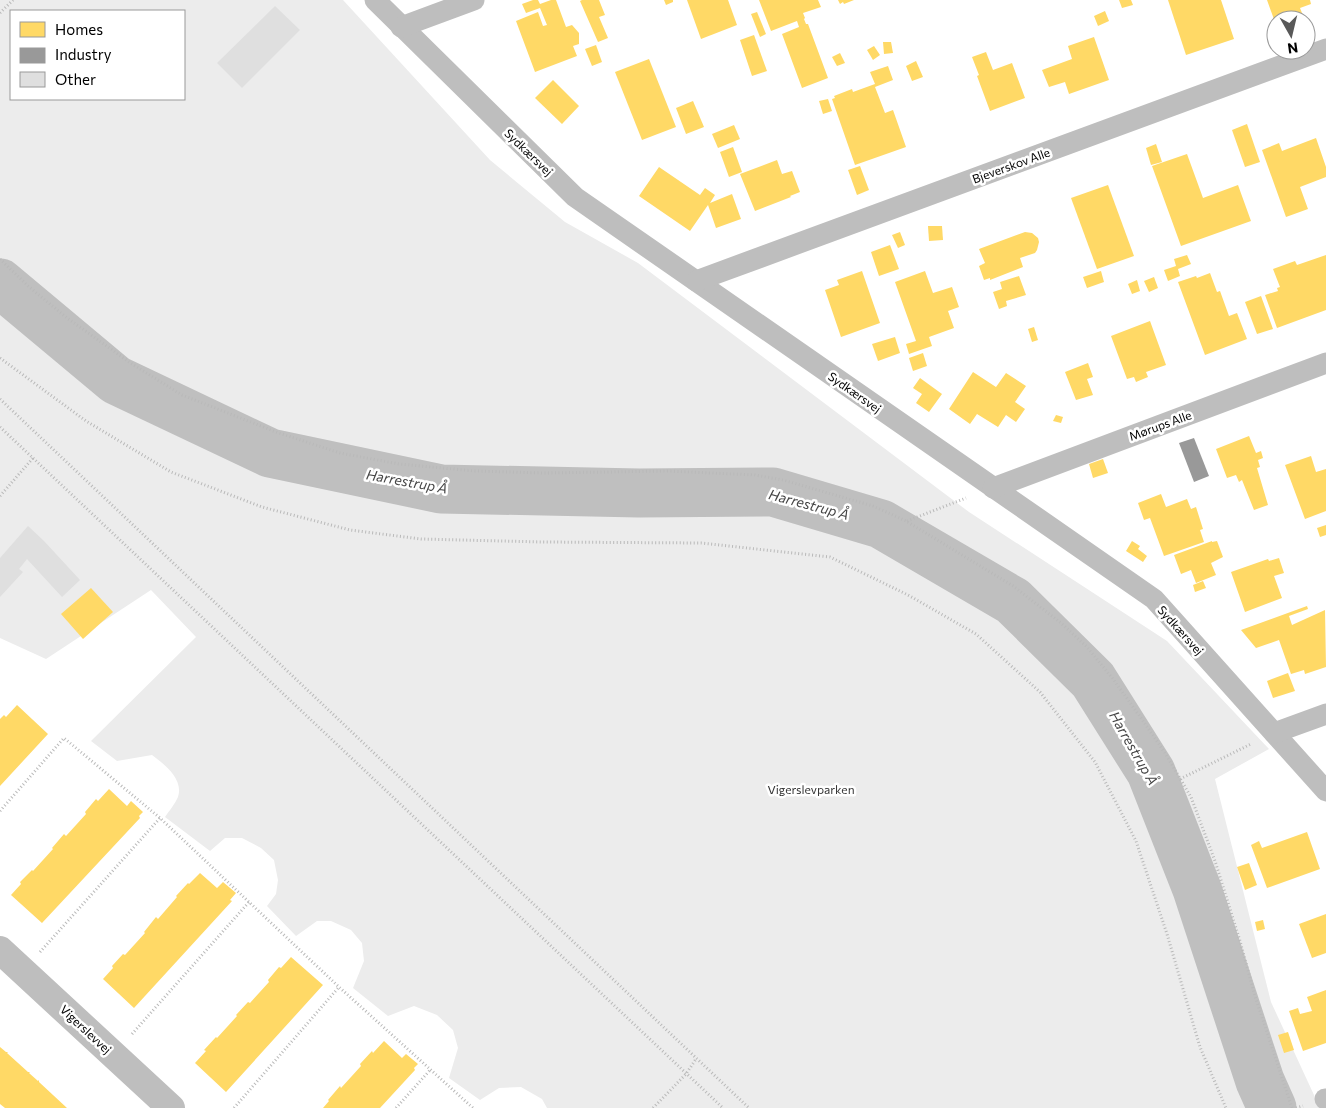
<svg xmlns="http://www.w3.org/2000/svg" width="1326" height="1108" viewBox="0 0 1326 1108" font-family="Commissioner,sans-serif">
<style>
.green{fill:#ececec;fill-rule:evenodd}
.homes{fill:#ffd966}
.industry{fill:#999}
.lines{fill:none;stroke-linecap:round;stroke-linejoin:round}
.river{stroke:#bfbfbf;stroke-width:49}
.building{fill:#dfdfdf}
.path{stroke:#b9b9b9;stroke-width:3;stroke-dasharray:1 2.5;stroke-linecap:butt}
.minor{stroke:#bebebe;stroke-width:21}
.tertiary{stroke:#bebebe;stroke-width:28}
.labels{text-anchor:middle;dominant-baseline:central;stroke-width:5;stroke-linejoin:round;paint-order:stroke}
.street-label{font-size:12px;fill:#000;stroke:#fff}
.park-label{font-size:12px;fill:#333;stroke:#fff}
.water-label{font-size:14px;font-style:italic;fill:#444;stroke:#fff}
</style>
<rect width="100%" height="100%" fill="#fff"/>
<path class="green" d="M0 0H343L490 160 565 222 638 263 969 512 1167 641 1269 749 1215 779 1271 1002 1320 1108H547L542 1099 521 1087 499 1088 480 1100 449 1078 458 1048 453 1030 437 1015 414 1006 388 1016 353 988 364 961 362 943 351 930 331 921H317L296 936 267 906 276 894 278 880 274 860 261 848 242 838H225L210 851 165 817C169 811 175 804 178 797 184 779 164 764 152 755L117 761 91 741 196 637 151 590 46 659 0 638ZM11 11H184V99H11Z"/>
<g class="homes">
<polygon points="533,0 538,0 540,4 551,0 556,0 566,27 572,25 579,33 579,44 573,46 577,56 535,72 516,21 538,12 543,26 547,25 540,8 526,13 522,4"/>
<polygon points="582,0 599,0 605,15 599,17 608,38 598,42 580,1"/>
<polygon points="664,0 673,0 673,2 666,5"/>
<polygon points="687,0 728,0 737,25 701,39"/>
<polygon points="759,0 818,0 821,7 803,13 805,18 804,19 806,24 808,24 828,78 802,88 782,34 799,27 797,21 771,31"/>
<polygon points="838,0 854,0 844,4 843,2 840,4"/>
<polygon points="1119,0 1131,0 1133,5 1122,8"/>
<polygon points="1168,0 1221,0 1234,39 1186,55"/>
<polygon points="1267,0 1310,0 1311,4 1300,8 1302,13 1283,20 1276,20 1276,25"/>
<polygon points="1105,11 1109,21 1098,26 1094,16"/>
<polygon points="757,12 766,34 760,37 751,14"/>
<polygon points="754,35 767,71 752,76 740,40"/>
<polygon points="1094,37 1109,80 1069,94 1065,82 1049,87 1042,70 1072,59 1068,46"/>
<polygon points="883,42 891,42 893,53 884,54"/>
<polygon points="596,45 602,62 592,66 585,49"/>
<polygon points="874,46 880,55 873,60 867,50"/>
<polygon points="986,52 993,70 1012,63 1025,98 990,111 977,76 979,75 972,57"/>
<polygon points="840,53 845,63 837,66 832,57"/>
<polygon points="649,59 676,127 642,140 615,72"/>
<polygon points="916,61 923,77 912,81 906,66"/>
<polygon points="888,66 893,80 875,87 885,113 893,110 906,147 855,165 832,99 835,98 834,96 852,89 853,92 875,84 870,72"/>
<polygon points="553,80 579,106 562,124 535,98"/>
<polygon points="828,99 832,111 823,114 819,101"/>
<polygon points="693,101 704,127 686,134 676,108"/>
<polygon points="1247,124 1260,162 1245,167 1232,130"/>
<polygon points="734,125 740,139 718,148 712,134"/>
<polygon points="1316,138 1326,167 1326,177 1300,187 1308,209 1286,217 1262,150 1279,143 1282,151"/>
<polygon points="1156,144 1162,162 1151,165 1146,148"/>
<polygon points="733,147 742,172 729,177 720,152"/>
<polygon points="1187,154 1203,198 1238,185 1251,221 1181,246 1152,166"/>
<polygon points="777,160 782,174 792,171 800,192 790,196 791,197 755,211 740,174"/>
<polygon points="860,166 869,190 857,195 848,170"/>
<polygon points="659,167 700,195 705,188 715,195 710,203 732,194 741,219 716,228 708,205 690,231 639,196"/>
<polygon points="1108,185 1134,256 1097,269 1071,198"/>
<polygon points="928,226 942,226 943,240 929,241"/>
<polygon points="900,232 905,245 898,248 892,235"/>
<polygon points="1025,232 1032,233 1038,238 1039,242 1037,250 1035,253 1020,258 1023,267 990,280 990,278 984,280 979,266 985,263 979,249"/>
<polygon points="890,245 899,269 879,276 871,252"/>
<polygon points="1187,255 1191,264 1178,269 1180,276 1168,281 1164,270 1176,266 1174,259"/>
<polygon points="1326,255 1326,310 1277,328 1265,295 1278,291 1277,288 1280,287 1273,269 1295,261 1297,265"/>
<polygon points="862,271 880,323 841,337 825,290 839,285 837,280"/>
<polygon points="925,271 933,293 952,287 959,307 948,311 954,328 929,337 932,346 909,354 906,344 916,341 895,282"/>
<polygon points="1101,271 1104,282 1087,288 1083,277"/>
<polygon points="1210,273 1217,292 1220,291 1229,316 1237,313 1247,339 1205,355 1178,282 1196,276 1197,278"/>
<polygon points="1019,276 1026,295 1006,301 1007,306 999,309 993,292 1002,289 1000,282"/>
<polygon points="1154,277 1158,288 1149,292 1144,281"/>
<polygon points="1137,280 1140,291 1132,294 1128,284"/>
<polygon points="1261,296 1273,329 1257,334 1245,302"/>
<polygon points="1150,321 1166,365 1146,372 1148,377 1136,382 1134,377 1127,379 1111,336"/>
<polygon points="1034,327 1038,340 1032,342 1028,329"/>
<polygon points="895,337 900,353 878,361 872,344"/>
<polygon points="923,353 927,366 913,371 909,358"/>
<polygon points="1088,363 1093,377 1087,379 1093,395 1076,400 1065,372"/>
<polygon points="973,372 996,387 1006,373 1026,386 1015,402 1025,409 1016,422 1006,415 998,427 977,414 970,424 949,409"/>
<polygon points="920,378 942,394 929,412 916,403 922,394 913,388"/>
<polygon points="1056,415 1063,417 1061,423 1053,421"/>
<polygon points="1249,436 1256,453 1261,451 1263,458 1258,460 1260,467 1257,468 1268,505 1254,510 1242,480 1239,482 1236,475 1227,478 1216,449"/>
<polygon points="1311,456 1316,472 1326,469 1326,511 1305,519 1285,465"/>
<polygon points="1103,459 1108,473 1093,478 1089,464"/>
<polygon points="1161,494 1166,507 1187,499 1191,509 1196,507 1203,529 1200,530 1204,542 1164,556 1150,518 1144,520 1138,503"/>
<polygon points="1326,525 1326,535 1320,537 1317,528"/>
<polygon points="1132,541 1140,546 1138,549 1147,556 1143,562 1126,551"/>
<polygon points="1212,541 1212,542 1217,541 1223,557 1211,563 1216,575 1196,583 1191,570 1181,574 1174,555"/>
<polygon points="1279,558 1284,573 1274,576 1282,598 1245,612 1231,572 1268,559 1269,561"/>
<polygon points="1203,581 1206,588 1195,592 1193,585"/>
<polygon points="91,588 113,612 83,639 61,614"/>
<polygon points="1307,606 1308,609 1289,616 1292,625 1325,610 1326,667 1305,674 1304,670 1291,674 1279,640 1256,648 1241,630"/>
<polygon points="1288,673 1295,691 1273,698 1267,681"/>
<polygon points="17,705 48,734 0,786 0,719 4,715 6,717"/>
<polygon points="109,789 127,806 131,801 143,812 139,816 140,818 42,923 11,895 21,884 20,882 32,870 33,871 53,849 52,848 64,834 66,836 86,814 85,812 96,799 98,801"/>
<polygon points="1307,832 1320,869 1267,888 1251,845 1259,841 1262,848"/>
<polygon points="1249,863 1257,885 1245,890 1237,867"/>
<polygon points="200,873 217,888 223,882 236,893 230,900 232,901 134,1008 103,979 113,968 112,966 123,954 125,955 145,933 144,932 156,917 158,919 177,897 176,896 188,883 189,884"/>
<polygon points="1326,914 1326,953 1312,958 1299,924"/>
<polygon points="1263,920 1265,929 1257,931 1255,922"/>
<polygon points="291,957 323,985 226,1092 195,1063 206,1051 204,1050 216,1037 217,1038 237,1016 236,1015 248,1002 250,1003 269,982 268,980 279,967 281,968"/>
<polygon points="1326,990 1326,1043 1303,1051 1289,1011 1298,1008 1300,1014 1312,1011 1307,997"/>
<polygon points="1288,1032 1294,1050 1284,1053 1278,1035"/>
<polygon points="384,1041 402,1058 406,1054 418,1064 414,1068 415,1070 380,1108 323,1108 329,1101 328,1100 340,1086 341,1088 361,1066 360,1064 372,1051 373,1053"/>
<polygon points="0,1047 6,1052 8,1052 7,1053 28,1072 30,1072 29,1073 38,1081 39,1080 39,1082 67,1108 5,1108 0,1104"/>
</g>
<polygon class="industry" points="1194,438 1209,476 1194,482 1179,443"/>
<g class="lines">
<polyline class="river" points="0,283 116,380 270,453 441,489 639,493 773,492 881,524 1013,601 1093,680 1151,772 1197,889 1260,1081 1272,1108"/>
</g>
<g class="building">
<polygon points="275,6 300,30 242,88 217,63"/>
<polygon points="28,526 44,541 80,580 62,597 27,559 19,569 23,572 0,597 0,558"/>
</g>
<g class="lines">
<g class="path">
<polyline points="0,13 13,0"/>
<polyline points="0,259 28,286 67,318 132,364 182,395 276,432 340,453 399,464 475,471 544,473 668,471 755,475 783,480 873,506 906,521 1013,586 1061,623 1087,647 1113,679 1141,718 1165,753 1191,797 1215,861 1240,941 1255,996 1292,1108"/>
<polyline points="0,358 86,421 171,472 262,507 350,530 421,539 542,542 701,543 830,557 908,595 976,634 1040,692 1095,762 1136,841 1167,934 1200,1047 1226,1108"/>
<polyline points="0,399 749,1108"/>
<polyline points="0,427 723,1108"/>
<polyline points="0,496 33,458"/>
<polyline points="907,521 966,498"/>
<polyline points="1180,779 1251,744"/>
<polyline points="0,811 64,738 160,818 339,987 473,1108"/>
<polyline points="40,952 160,818"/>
<polyline points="132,1034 249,902"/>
<polyline points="234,1108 339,987"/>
<polyline points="396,1108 431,1069"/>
<polyline points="653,1108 686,1074 696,1059"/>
<polyline points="1296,1108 1303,1106"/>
</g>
<g class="minor">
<polyline points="375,0 575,197 1154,599 1326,791"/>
<polyline points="401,27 474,0"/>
<polyline points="696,281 1326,49"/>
<polyline points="993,488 1326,363"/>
<polyline points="1274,733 1326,714"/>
<polyline points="1325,1099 1326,1099"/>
</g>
<polyline class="tertiary" points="0,950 171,1108"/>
</g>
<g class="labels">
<g class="street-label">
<text transform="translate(529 152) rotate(44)">Sydkærsvej</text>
<text transform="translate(1011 165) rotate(-20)">Bjeverskov Alle</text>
<text transform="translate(855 392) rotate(35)">Sydkærsvej</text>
<text transform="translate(1160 425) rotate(-20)">Mørups Alle</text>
<text transform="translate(1181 630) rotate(48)">Sydkærsvej</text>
<text transform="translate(86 1029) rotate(43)">Vigerslevvej</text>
</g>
<g class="park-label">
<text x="811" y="789">Vigerslevparken</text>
</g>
<g class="water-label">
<text transform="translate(407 481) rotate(10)">Harrestrup Å</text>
<text transform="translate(809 504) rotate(15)">Harrestrup Å</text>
<text transform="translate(1134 748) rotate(60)">Harrestrup Å</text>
</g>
</g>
<rect x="10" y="10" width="175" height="90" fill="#ffffff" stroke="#999999"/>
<rect x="20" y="22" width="25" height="15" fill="#ffd966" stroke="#999999"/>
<text x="55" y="35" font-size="15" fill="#000000">Homes</text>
<rect x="20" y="48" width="25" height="15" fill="#999999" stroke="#999999"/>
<text x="55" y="60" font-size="15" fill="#000000">Industry</text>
<rect x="20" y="72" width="25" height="15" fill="#dfdfdf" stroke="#999999"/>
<text x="55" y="85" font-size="15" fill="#000000">Other</text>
<g transform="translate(1291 35) rotate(172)"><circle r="24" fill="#ffffff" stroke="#999999"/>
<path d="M0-4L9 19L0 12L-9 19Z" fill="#595959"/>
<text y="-8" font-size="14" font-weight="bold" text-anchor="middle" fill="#000000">N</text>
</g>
</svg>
